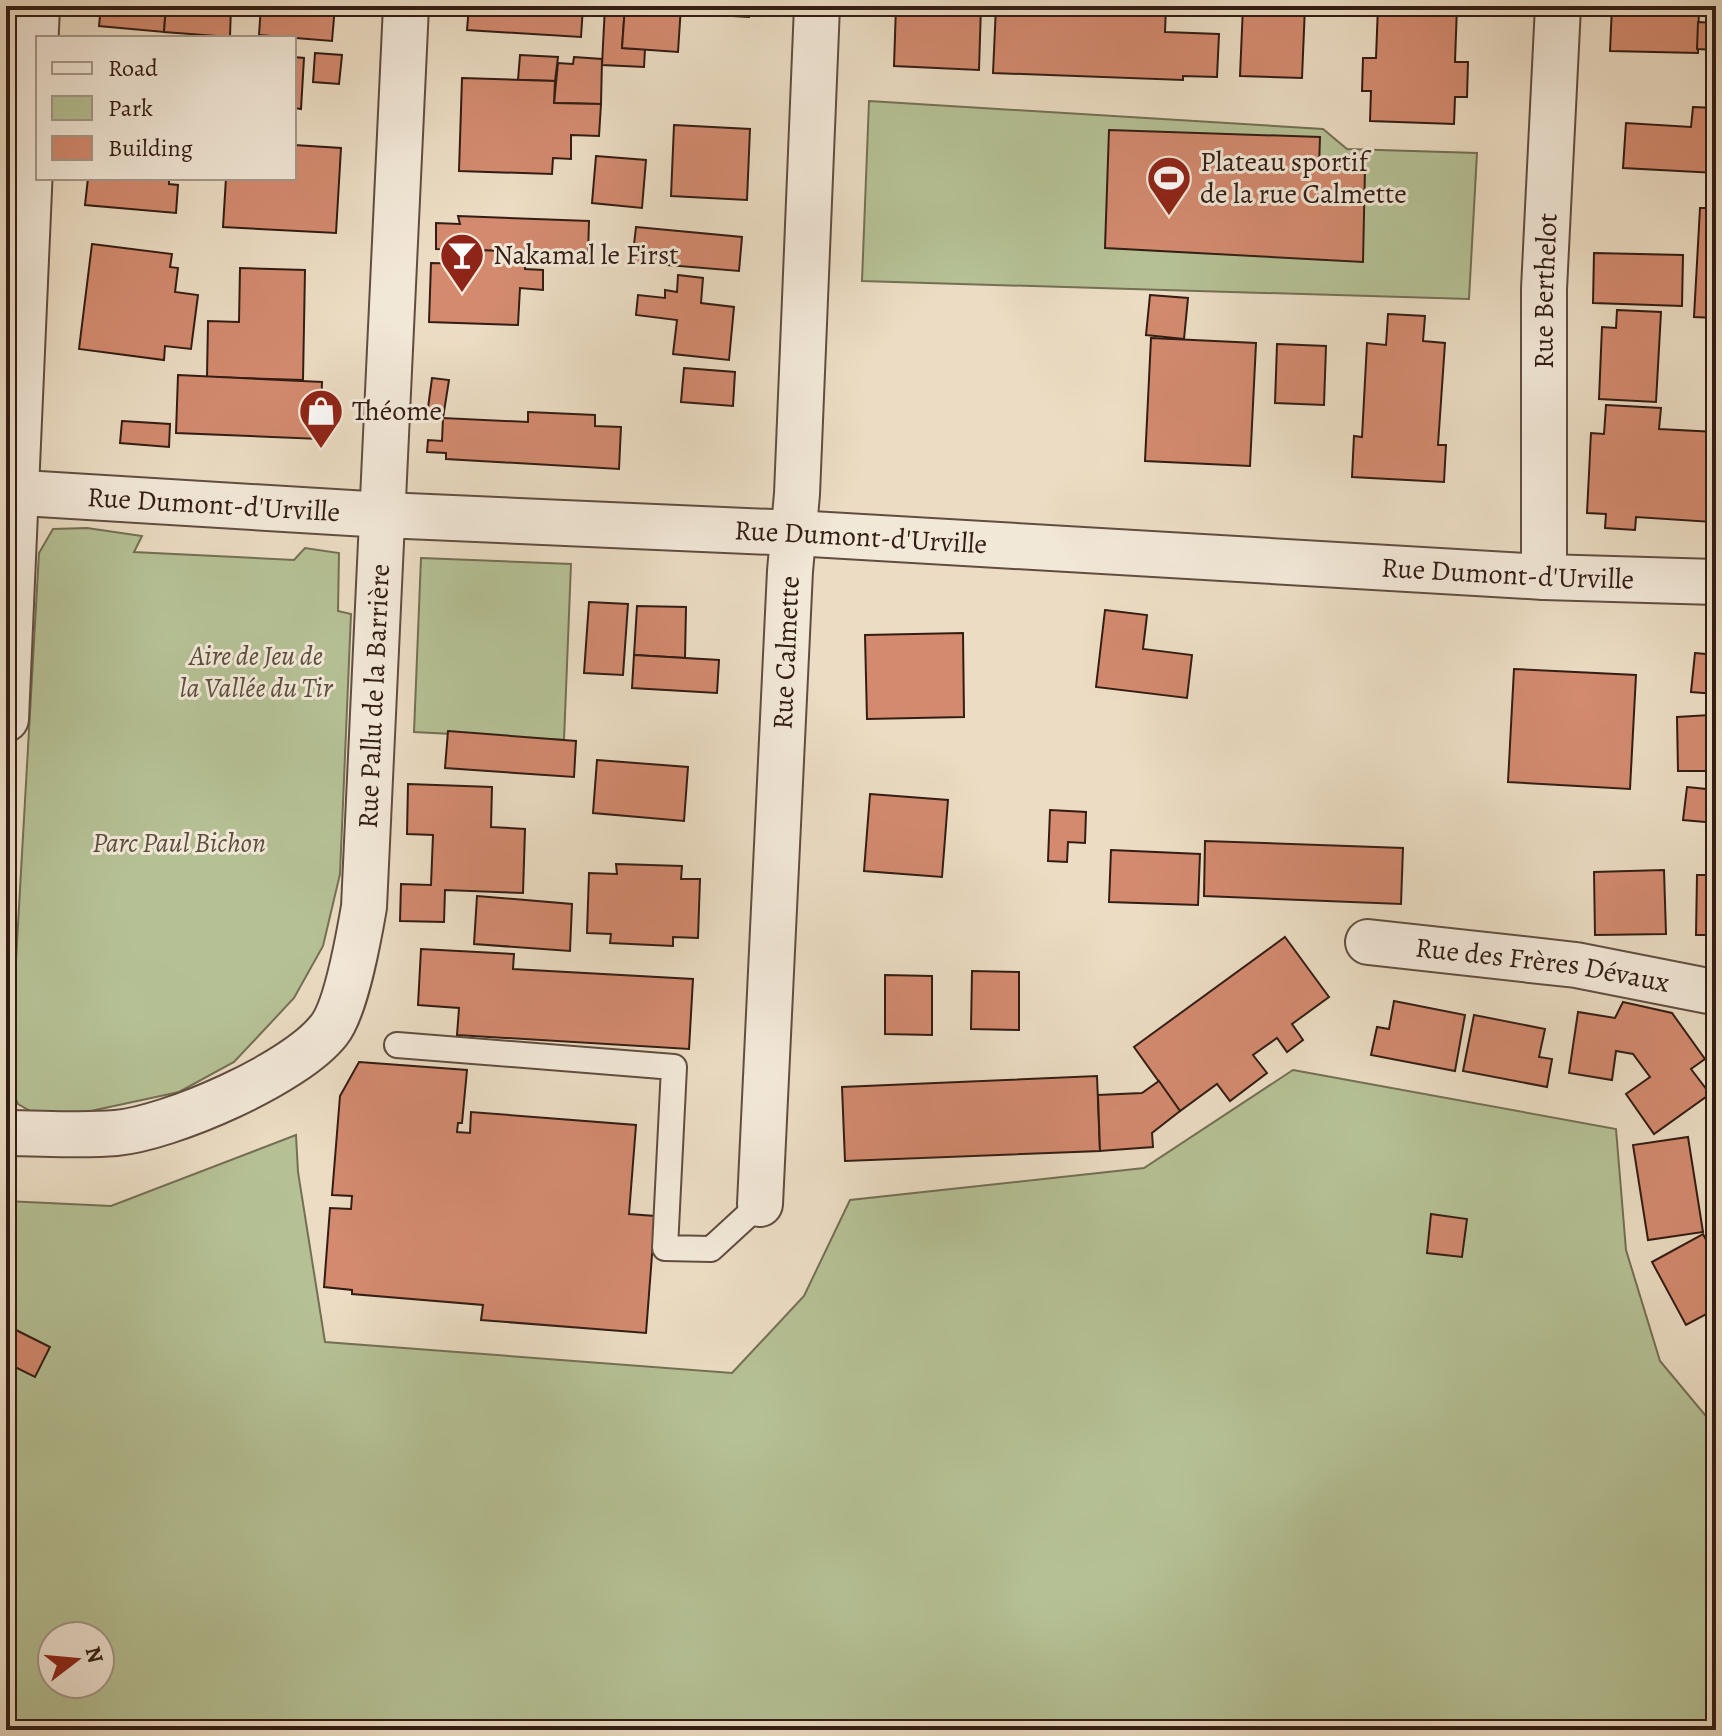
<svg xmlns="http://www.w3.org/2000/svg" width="1722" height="1736" viewBox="0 0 1722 1736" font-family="Alegreya,serif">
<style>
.green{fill:#b5c195;stroke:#746f54;stroke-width:2;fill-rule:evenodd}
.building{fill:#d38a6f;stroke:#331d14;stroke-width:2}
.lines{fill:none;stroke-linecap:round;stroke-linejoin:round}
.service-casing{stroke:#614d40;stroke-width:28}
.minor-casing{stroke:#614d40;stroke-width:48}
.tertiary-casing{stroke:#614d40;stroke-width:48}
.service{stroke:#f2e8d8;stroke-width:24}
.minor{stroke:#f2e8d8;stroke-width:44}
.tertiary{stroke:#f2e8d8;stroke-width:44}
.labels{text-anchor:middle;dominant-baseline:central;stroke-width:6;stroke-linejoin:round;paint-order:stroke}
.poi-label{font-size:28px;fill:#331d14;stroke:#f2e8d8;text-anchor:start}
.street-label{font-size:28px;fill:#331d14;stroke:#f2e8d8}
.park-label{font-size:28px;font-style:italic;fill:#5a4e3b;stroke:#f2e8d8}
</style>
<rect width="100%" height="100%" fill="#ebdcc3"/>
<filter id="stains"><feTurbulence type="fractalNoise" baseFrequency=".0025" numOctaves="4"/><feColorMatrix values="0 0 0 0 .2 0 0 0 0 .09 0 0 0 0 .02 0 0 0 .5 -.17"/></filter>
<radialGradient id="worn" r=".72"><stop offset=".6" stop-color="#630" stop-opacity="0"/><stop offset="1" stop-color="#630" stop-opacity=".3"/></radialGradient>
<g class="green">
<polygon points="869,101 1323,129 1347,149 1477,153 1469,299 862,281"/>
<polygon points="87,528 142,536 134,552 294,560 305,548 339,553 338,611 351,614 340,874 323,946 294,998 234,1062 179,1092 77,1114 39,1116 18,1104 9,1084 39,553 53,529"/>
<polygon points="421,558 571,564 564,740 414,732"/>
<path d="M1293 1070 1616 1129 1626 1250 1660 1361 1716 1428V1730H6V1201L111 1206 296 1135 298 1172 325 1342 732 1373 804 1296 850 1200 1144 1168ZM52 1636H100V1684H52Z"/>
</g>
<g class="building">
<polygon points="101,6 166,6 164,32 99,26"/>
<polygon points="166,6 231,6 230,37 164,32"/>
<polygon points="261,6 335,6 332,41 259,35"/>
<polygon points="469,6 583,6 581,37 467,30"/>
<polygon points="605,6 625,6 622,48 645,49 644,67 602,65"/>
<polygon points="625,6 681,6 678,52 622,48"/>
<polygon points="681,6 750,6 749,17 681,13"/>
<polygon points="896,6 981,6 979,70 894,66"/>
<polygon points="996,6 1166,6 1165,32 1219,34 1217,77 1183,76 1183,80 993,73"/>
<polygon points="1243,6 1305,6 1302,78 1240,76"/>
<polygon points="1378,6 1457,6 1455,62 1468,62 1467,97 1455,97 1454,124 1370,121 1371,91 1362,91 1363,58 1376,58"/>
<polygon points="1612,6 1699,6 1698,53 1610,51"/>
<polygon points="1698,22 1716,23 1716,50 1697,49"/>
<polygon points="315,53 342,55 339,84 313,82"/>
<polygon points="520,55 558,57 555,81 518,80"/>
<polygon points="294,57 304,58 301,109 294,108"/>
<polygon points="574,57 602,59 601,104 554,103 558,63 573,64"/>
<polygon points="462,78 555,81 554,103 601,104 599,136 571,135 571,159 553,158 552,174 459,171"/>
<polygon points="1693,107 1716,108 1716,173 1623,168 1626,123 1691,127"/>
<polygon points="674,125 750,129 747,200 671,196"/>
<polygon points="1109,130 1320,137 1319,167 1365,167 1363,262 1105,248"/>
<polygon points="294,145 341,148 336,233 223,227 226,178 294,178"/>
<polygon points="596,156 646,160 642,208 592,203"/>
<polygon points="88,178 169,178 169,184 178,185 176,213 85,205"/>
<polygon points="1700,208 1716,208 1716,318 1694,317"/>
<polygon points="458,216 589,221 588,254 436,249 436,223 460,224"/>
<polygon points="636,227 742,237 739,271 632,262"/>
<polygon points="92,244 172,254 170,267 178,268 175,292 198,295 191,349 165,346 164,360 79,349"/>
<polygon points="476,250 526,252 525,269 543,270 543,290 520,288 518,325 429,322 431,263 475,264"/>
<polygon points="1594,253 1683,255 1682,306 1593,303"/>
<polygon points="240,268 305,270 303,380 207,377 208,321 239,322"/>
<polygon points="678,275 703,278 701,303 734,307 729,360 673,354 677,320 636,315 638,295 665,298 665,290 677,292"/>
<polygon points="1150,295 1188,298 1184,339 1146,335"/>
<polygon points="1617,310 1661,312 1656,402 1599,399 1602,327 1616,328"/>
<polygon points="1388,314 1425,316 1423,341 1445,343 1438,445 1446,445 1444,482 1352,477 1354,436 1362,437 1367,343 1386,345"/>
<polygon points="1151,338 1256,343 1250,466 1145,461"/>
<polygon points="1277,344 1326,346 1324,405 1275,403"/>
<polygon points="684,368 735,372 733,406 681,402"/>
<polygon points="178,375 322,382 320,439 176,433"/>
<polygon points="432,378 449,380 443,418 427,415"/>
<polygon points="1606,405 1661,408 1659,429 1716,432 1712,522 1636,517 1635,530 1605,528 1606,514 1587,513 1591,433 1604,434"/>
<polygon points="528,412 595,415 595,426 621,427 619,469 446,459 446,453 427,452 428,440 442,441 443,418 528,422"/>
<polygon points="122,421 170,424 169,447 120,443"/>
<polygon points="589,602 628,604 623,675 584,673"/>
<polygon points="637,606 686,607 685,658 634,655"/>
<polygon points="1105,610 1147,615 1143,649 1192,655 1187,698 1096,687"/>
<polygon points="963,633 964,717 867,719 865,635"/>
<polygon points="1695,653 1716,655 1716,694 1691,692"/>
<polygon points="634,655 719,660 717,693 632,688"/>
<polygon points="1514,669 1636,675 1630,789 1508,782"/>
<polygon points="1710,715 1711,771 1678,771 1677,717"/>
<polygon points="448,731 576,741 574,777 445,768"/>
<polygon points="597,760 688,767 684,821 593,813"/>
<polygon points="408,784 492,787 491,827 525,829 523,893 445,890 444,922 400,921 401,884 431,885 433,835 407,834"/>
<polygon points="1687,787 1716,790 1716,823 1683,820"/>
<polygon points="870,794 948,800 942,877 864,871"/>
<polygon points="1050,810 1086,812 1085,843 1068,842 1067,862 1048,861"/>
<polygon points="1205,841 1403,848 1401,904 1204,896"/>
<polygon points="1111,850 1200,854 1198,905 1109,902"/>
<polygon points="616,864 682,866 681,879 700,879 698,938 673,937 673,946 610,943 611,934 587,933 589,873 617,874"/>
<polygon points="1664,870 1666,934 1595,935 1594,872"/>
<polygon points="1697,875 1716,875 1716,935 1696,935"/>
<polygon points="477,896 572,904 570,951 474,944"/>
<polygon points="1285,937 1329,997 1292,1024 1303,1040 1287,1052 1277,1038 1253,1055 1267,1073 1230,1101 1217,1084 1180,1111 1134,1047"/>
<polygon points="421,949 514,954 513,969 693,979 689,1049 457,1035 459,1008 418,1005"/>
<polygon points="972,971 1019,972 1019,1030 971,1029"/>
<polygon points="885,975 932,976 932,1035 885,1034"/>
<polygon points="1394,1001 1465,1015 1455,1071 1371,1055 1377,1027 1389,1029"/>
<polygon points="1623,1002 1672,1013 1705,1059 1691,1069 1710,1094 1654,1134 1626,1094 1650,1077 1633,1054 1616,1051 1612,1080 1569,1073 1578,1012 1615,1018"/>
<polygon points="1474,1015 1545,1029 1539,1057 1552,1059 1547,1087 1463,1071"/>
<polygon points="359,1062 467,1070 462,1123 458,1123 457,1132 470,1133 471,1112 636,1125 629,1214 655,1216 646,1333 481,1320 483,1305 352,1294 352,1290 324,1287 330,1208 351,1209 352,1196 332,1195 340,1096"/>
<polygon points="1097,1076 1100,1151 845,1161 842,1087"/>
<polygon points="1159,1081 1180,1111 1152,1133 1153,1147 1100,1151 1098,1095 1142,1093"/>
<polygon points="1688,1137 1703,1232 1648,1240 1633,1145"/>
<polygon points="1431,1214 1467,1219 1462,1257 1427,1253"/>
<polygon points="1703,1234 1716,1258 1716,1309 1686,1325 1652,1262"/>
<polygon points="6,1325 50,1347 35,1377 7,1363 6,1372"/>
</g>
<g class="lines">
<g class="service-casing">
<polyline id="service" points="397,1045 674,1067 665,1248 711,1249 760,1204"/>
</g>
<g class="minor-casing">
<g id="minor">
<path id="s1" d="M6 492 384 515 794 533 1544 577 1716 582"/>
<path id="s2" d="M1544 577V289L1558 6"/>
<path id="s3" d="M1368 942 1576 965 1708 991 1716 990"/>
<path id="s4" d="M760 1204 790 571 797 494 817 6"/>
</g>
</g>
<g class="tertiary-casing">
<g id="tertiary">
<polyline points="6,719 37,6"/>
<path id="s5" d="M6 1133C42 1133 80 1136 116 1133 170 1128 295 1074 329 1030 346 1009 359 936 364 907L406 6"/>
</g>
</g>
<use href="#service" class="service"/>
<use href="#minor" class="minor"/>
<use href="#tertiary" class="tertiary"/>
</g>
<defs>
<g id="stadium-pin" transform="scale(2.3)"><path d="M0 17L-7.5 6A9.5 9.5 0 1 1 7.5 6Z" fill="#8f2418" stroke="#f2e8d8"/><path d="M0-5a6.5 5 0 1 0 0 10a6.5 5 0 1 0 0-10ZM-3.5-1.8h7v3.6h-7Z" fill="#fff"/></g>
<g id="bar-pin" transform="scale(2.3)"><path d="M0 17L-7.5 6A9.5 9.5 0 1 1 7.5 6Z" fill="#8f2418" stroke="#f2e8d8"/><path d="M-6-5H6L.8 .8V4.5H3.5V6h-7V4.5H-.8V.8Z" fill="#fff"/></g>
<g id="shop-pin" transform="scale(2.3)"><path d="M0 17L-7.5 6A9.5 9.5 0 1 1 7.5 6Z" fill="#8f2418" stroke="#f2e8d8"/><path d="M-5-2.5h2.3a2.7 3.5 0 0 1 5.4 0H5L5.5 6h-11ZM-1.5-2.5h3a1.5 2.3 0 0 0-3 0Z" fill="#fff"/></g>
</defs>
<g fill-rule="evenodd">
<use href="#stadium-pin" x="1169" y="178"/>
<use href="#bar-pin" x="462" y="255"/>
<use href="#shop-pin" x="321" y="411"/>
</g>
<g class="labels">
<g class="poi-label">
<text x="1200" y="162">Plateau sportif<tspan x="1200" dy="32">de la rue Calmette</tspan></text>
<text x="493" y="255">Nakamal le First</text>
<text x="352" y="411">Théome</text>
</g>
<g class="street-label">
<text stroke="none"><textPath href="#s2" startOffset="286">Rue Berthelot</textPath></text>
<text stroke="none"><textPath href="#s1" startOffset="208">Rue Dumont-d'Urville</textPath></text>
<text stroke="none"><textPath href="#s1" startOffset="856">Rue Dumont-d'Urville</textPath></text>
<text stroke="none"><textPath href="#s1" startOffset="1504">Rue Dumont-d'Urville</textPath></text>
<text stroke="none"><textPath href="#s4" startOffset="552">Rue Calmette</textPath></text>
<text stroke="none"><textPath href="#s5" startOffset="690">Rue Pallu de la Barrière</textPath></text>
<text stroke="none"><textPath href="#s3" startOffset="176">Rue des Frères Dévaux</textPath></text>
</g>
<g class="park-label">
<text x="256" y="656">Aire de Jeu de<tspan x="256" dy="32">la Vallée du Tir</tspan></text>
<text x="179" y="843">Parc Paul Bichon</text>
</g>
</g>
<rect width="1722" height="1736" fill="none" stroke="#ebdcc3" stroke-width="32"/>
<rect x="8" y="8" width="1706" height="1720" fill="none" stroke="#331d14" stroke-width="4"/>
<rect x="16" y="16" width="1690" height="1704" fill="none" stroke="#331d14" stroke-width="2"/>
<rect x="36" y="36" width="260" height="144" fill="#f2e8d8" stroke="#a6978a" stroke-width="2"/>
<rect x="52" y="62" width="40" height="12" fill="#f2e8d8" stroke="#a6978a" stroke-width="2"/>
<text x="108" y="76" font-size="24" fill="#331d14">Road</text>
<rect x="52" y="96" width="40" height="24" fill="#b5c195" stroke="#a6978a" stroke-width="2"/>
<text x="108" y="116" font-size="24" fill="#331d14">Park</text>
<rect x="52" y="136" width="40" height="24" fill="#d38a6f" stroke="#a6978a" stroke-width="2"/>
<text x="108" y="156" font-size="24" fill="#331d14">Building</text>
<g transform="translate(76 1660) rotate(74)"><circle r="38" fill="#f2e8d8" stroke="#a6978a" stroke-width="2"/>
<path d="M0-6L14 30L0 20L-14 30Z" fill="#8f2418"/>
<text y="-12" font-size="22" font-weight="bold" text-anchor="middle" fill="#331d14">N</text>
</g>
<rect width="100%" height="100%" filter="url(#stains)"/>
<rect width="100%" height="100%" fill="url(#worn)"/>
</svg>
